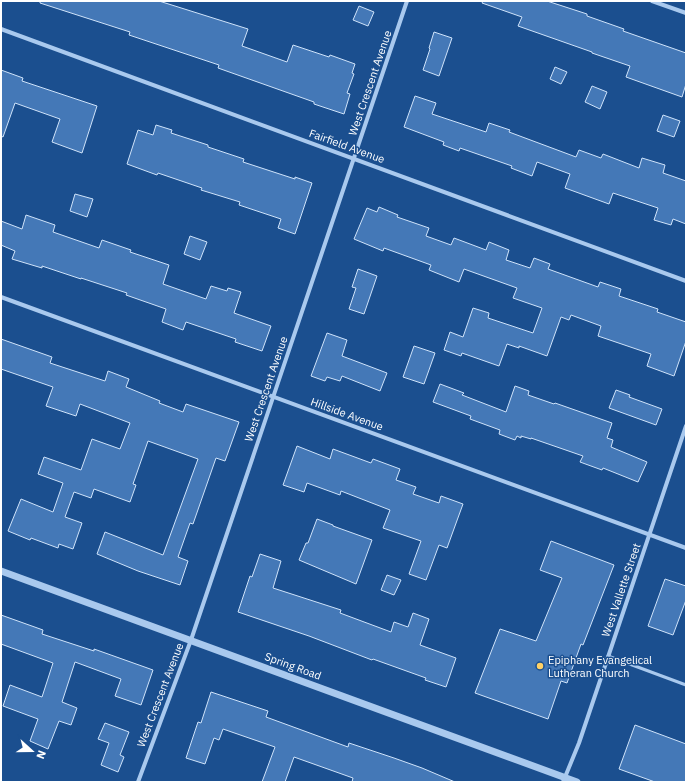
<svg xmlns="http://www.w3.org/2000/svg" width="687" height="783" viewBox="0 0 687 783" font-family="'IBM Plex Sans',sans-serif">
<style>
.building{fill:#4478b7;stroke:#cfe3fa}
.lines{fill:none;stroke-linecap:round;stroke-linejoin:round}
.service{stroke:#a9c9ee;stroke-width:3}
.minor{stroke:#a9c9ee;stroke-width:4}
.tertiary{stroke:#a9c9ee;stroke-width:7}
.poi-dot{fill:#ffd166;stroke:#1b4f8f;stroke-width:1.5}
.labels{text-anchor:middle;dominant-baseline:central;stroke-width:3;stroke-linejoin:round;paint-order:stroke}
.street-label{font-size:11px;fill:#fff;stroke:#1b4f8f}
.poi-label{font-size:11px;fill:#fff;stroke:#1b4f8f;text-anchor:start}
</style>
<rect width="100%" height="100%" fill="#1b4f8f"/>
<g class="building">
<polygon points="40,1 159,1 248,29 242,46 287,62 293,45 329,57 330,55 355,64 352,73 354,74 347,93 350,94 344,114 314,104 314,102 218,68 219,65 129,35 130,32 40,3"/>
<polygon points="483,1 547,1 587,14 587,16 624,29 623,31 686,53 686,84 682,97 626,77 630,66 592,53 592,52 518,26 522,17 482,3"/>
<polygon points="359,6 374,12 368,26 353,20"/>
<polygon points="434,32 452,38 439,76 423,70 430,49 429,48"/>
<polygon points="555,67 567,72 561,84 550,79"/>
<polygon points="1,70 23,78 22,81 97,106 82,153 52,142 60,119 15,103 3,137 1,136"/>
<polygon points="592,86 607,92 600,109 585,102"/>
<polygon points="415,96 436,103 432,114 486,132 489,123 510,130 509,132 576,157 579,150 601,158 603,154 639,168 642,158 665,165 663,173 686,181 686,224 673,219 671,225 654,220 658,208 613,193 609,204 565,188 570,174 537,162 532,176 511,168 512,166 460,148 459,151 443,145 444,142 404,127"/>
<polygon points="663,115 680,121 674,137 657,131"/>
<polygon points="156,125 172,130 171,133 208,145 208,147 244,159 243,162 295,179 295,177 312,183 295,234 278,228 281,219 239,205 240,202 201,190 202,188 158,173 157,175 127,164 138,130 153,135"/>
<polygon points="75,194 93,199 87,217 70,211"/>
<polygon points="379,207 398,215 397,217 429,228 426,236 451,245 454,238 486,250 489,242 509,250 506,260 530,268 534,258 550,264 548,269 598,287 600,282 621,289 619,296 658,309 657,312 686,322 686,341 674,376 647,366 651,354 598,336 601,326 571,315 569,320 561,317 547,356 519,346 519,348 507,344 499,366 462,353 461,356 444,350 450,332 463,337 473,308 489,313 488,318 533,333 542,308 513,298 517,288 464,269 459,282 429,270 431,265 384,248 383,251 354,239 367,208 377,212"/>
<polygon points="26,215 55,225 53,232 99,248 102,240 131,250 130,252 169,265 163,284 206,299 211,286 227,291 228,288 241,292 234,313 271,326 262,351 235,342 236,339 186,322 183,330 162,322 166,309 126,295 127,293 81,278 81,279 42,266 42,268 12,259 15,251 1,245 1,221 22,229"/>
<polygon points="190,236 207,242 200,260 184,254"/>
<polygon points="358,269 377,276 364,314 349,309 356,288 352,287"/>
<polygon points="327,333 347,340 342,356 387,373 380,391 342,376 340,381 327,377 325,381 311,376"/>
<polygon points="1,339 52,357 50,363 105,381 108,371 129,379 126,387 160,401 159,403 183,412 186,404 239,422 225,461 216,458 193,524 190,523 178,557 188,561 180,585 138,571 97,554 105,532 163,555 198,459 148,441 133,484 136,485 130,502 94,489 91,498 74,492 65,517 82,523 73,549 59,544 58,548 31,538 30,540 8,531 21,499 53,512 63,483 38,474 44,457 81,470 92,439 120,449 130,423 80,404 76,416 46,406 53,387 1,369"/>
<polygon points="414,346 435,353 424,384 403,377"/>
<polygon points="440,384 464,393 462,395 506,412 515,386 529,391 528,395 554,404 555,403 612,423 607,438 613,440 611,447 647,462 638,482 603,468 602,470 580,462 583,456 531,438 531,439 521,436 521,438 517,436 515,440 499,434 500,430 470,419 471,416 433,402"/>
<polygon points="616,390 630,395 629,397 662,409 656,425 609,408"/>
<polygon points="297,446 330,459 333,449 371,463 373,459 400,469 396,480 416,487 413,494 439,503 441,496 463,504 447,548 439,545 426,580 409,574 421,541 383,528 390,510 341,491 340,495 307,483 304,492 283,485"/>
<polygon points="317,519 333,525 333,526 372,540 356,584 299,560 306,543 308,543"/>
<polygon points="551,541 614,565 583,645 581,644 567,683 561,681 548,719 475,693 500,629 536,641 562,578 540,570"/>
<polygon points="260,554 281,561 273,588 341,610 340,613 391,632 394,622 408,627 413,613 429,619 420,645 456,658 446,687 425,680 426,678 373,659 372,660 309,636 238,612 250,576 252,577"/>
<polygon points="387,575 401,580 394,595 381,590"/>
<polygon points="665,579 686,586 686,600 673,635 648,626"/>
<polygon points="1,615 43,630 42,634 94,651 94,649 153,670 141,705 115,696 121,679 75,662 62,702 77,708 71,725 59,721 48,749 30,741 38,719 3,706 10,685 42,697 53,663 1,644"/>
<polygon points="211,692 268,711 266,717 348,747 349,743 394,758 422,768 455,782 352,782 353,778 294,757 285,782 262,782 275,747 223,729 219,740 214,738 205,764 186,758 198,722 201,723"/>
<polygon points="105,723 129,732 120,755 124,757 118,772 101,765 109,743 98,739"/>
<polygon points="635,725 686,744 686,782 655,782 619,769"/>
</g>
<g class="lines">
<polyline class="service" points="608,656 686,685"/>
<g class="minor">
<polyline points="652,1 686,13"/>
<polyline points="1,29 686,281"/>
<polyline points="1,297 686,548"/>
<polyline points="138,782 191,640 407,1"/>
<polyline points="563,782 579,743 686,426"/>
</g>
<polyline class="tertiary" points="1,571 577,782"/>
</g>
<circle class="poi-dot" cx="540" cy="666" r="4"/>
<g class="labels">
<g class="street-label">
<text transform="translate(370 83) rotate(-71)">West Crescent Avenue</text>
<text transform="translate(347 146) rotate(20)">Fairfield Avenue</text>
<text transform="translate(266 389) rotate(-71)">West Crescent Avenue</text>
<text transform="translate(347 414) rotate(20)">Hillside Avenue</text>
<text transform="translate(621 590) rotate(-71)">West Vallette Street</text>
<text transform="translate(293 666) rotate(20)">Spring Road</text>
<text transform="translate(160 695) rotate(-69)">West Crescent Avenue</text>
</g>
<g class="poi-label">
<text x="548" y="660">Epiphany Evangelical<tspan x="548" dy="13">Lutheran Church</tspan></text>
</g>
</g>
<rect width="687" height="783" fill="none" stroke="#ffffff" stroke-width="4"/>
<g transform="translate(32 751) rotate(111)" stroke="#1b4f8f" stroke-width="3" paint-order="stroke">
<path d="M0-3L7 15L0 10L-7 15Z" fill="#ffffff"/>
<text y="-6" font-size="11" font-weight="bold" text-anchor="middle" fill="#ffffff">N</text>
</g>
</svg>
